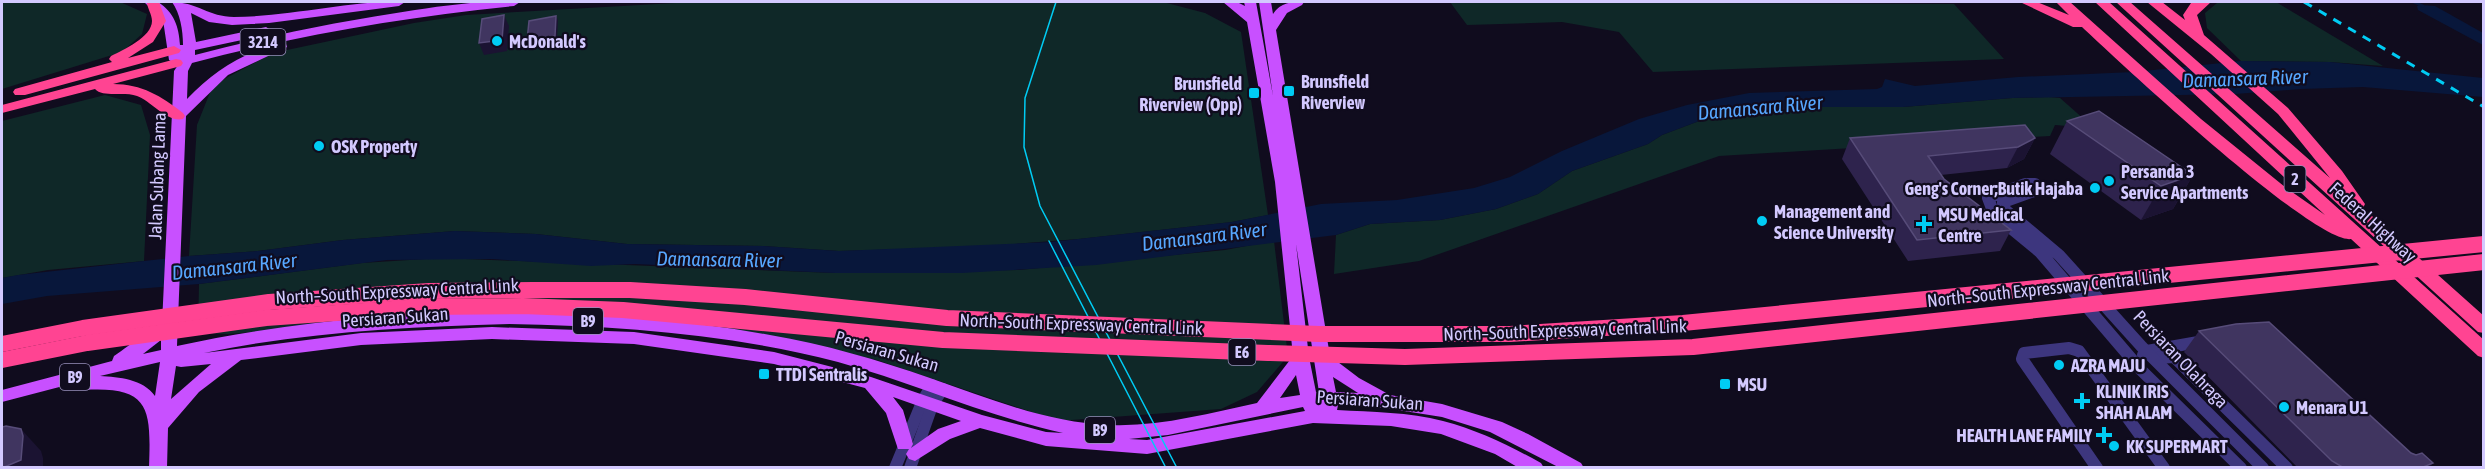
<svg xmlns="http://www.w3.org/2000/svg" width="2485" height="469" viewBox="0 0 2485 469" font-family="'Asap Condensed',sans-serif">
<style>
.green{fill:#0f2828}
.water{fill:#08173b}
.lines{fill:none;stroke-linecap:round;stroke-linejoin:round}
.stream{stroke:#08173b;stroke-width:3}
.minor{stroke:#3d367e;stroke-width:12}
.major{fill:#c850ff;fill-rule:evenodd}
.highway{fill:#ff4492;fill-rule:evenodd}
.tram{stroke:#00ccf4;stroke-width:1.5}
.rail{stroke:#00ccf4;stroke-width:3;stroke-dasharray:9 8;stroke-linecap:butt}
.highway-bridge{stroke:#ff4492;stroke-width:16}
.wall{fill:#2e234d}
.shaded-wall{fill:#1b1332}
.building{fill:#403560;stroke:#574c79;stroke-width:1.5}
.poi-dot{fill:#00ccf4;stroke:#100c1e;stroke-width:2}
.labels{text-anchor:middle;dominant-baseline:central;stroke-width:4.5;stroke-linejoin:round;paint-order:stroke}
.shield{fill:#100c1e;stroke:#9890bc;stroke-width:1.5}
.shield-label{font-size:16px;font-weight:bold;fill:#d3c9ff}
.poi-label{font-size:18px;font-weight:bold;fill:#d3c9ff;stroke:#100c1e;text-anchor:start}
.street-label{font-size:18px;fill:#d3c9ff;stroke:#100c1e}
.water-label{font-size:20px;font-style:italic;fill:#57a7ff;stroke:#100c1e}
</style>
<rect width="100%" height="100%" fill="#100c1e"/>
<g class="green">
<polygon points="2,2 120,2 147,14 142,34 122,52 2,89"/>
<polygon points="693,2 1163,2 1205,13 1241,32 1268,215 1232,222 1079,239 975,247 839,251 763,246 627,244 536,234 455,231 343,240 258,251 189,256 197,125 213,85 273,53 414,23 466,15"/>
<polygon points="1450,2 1954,4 2004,59 1653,72 1619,32 1562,22 1467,25"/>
<polygon points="2276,2 2383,66 2330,62 2241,61 2207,28 2205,13 2217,3"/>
<polygon points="105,95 141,105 150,135 144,261 48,270 2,278 2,121"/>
<polygon points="2049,97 2060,98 2094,128 2055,125 2050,136 1719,156 1419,261 1334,274 1336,235 1370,224 1440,220 1496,209 1538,194 1572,171 1648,144 1662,135 1707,118 1812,107 1903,107 2012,98"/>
<polygon points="1274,241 1288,356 1257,392 1221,409 1058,421 877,360 791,340 632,326 371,322 228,334 198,333 199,284 362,263 441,258 835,273 1019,270 1225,250"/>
</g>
<g class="water">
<polygon points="2420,5 2435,6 2483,33 2483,45 2418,10 2417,6"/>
<polygon points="2241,61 2330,62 2483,78 2483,97 2363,87 2301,89 2235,94 2012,98 1903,107 1812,107 1707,118 1662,135 1648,144 1572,171 1538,194 1496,209 1440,220 1370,224 1336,235 1096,265 962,273 835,273 635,264 591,266 492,259 387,260 199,284 47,296 2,304 2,278 18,275 189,256 258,251 343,240 455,231 536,234 627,244 763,246 839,251 1051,242 1232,222 1321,204 1397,200 1474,188 1510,177 1562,151 1639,119 1687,105 1749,93 1877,89 1882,87 1885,79 1915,86 2018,77 2134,72"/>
</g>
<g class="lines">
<polyline class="stream" points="2414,2 2423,6"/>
<g class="minor">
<polyline points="2143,355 2147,351 2204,341"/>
<polyline points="2157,358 2174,357 2287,468"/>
<polyline points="895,468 923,400 932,385"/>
<polyline points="910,468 933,403 943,389"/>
<polyline points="2097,468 2022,359 2024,353 2069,348 2079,351 2164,468"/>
<polyline points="2241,468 2141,370 2040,252 1994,214 1988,198 2025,184 2035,184 2034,191 2003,202 2003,208 2059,255 2142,347 2263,468"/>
</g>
<path class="major" d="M144 2H158C174 12 179 27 180 45H183C183 30 180 13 172 2 197 2 209 17 234 17 289 17 352 0 405 2L399 6 269 23 232 25 209 22 191 13 196 42 266 27 272 31 266 35 195 50V55C267 36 341 21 415 10 449 5 486 0 520 2L514 6C405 17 298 35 192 63L188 71 187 99C209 76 232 59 262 49 270 46 278 42 286 44L287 47 228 75 186 116 177 346C366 305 580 301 770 335 824 344 878 360 930 378 988 398 1047 423 1110 425 1160 427 1209 413 1257 403L1293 356 1275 182 1247 22 1223 2H1237L1245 6 1244 2H1256L1273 96 1259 2H1271L1273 14C1281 2 1291 2 1304 2L1302 5 1287 13 1276 30 1330 356 1359 378 1390 395 1442 404 1502 422 1528 434 1581 463 1584 468H1560L1490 432 1442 417 1385 408 1338 405 1337 410C1372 412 1409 412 1443 421 1478 430 1510 446 1541 463L1544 468H1519L1495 454 1441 434 1391 426 1313 423 1147 454 1046 446 980 428 950 439 915 461 909 459 906 454 909 449H898L886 413 865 388 774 364 634 344 492 339 361 345 241 360 199 392 168 428 167 468H149C151 409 151 386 84 390 77 390 72 391 67 385L2 402V390L112 361 114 356C123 350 157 325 162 324L174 71 178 65 169 60 163 20ZM1296 244 1319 392H1316L1309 357ZM509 324C620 326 730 334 838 362 914 383 986 416 1063 433L1046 432 982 415 871 377 774 352 634 332 492 327 361 333 204 353C304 332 407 327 509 324ZM161 340V350L143 354ZM160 362 155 396C143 379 119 377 100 376ZM211 364 171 399 176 366 181 367ZM1296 375 1300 395 1280 398ZM1333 377 1358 393 1336 392ZM893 397 961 421 938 429 911 448 913 444 903 410ZM1303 407 1305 411 1147 440 1129 439 1168 435Z"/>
<g class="highway">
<path d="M147 2H159L166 21 153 42 128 58 174 46 181 50 179 53 25 95H15L13 92 15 89 112 62 109 59 111 56C123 50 152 37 152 21 152 14 147 8 147 2Z"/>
<path d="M2020 2H2037L2069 15 2056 2H2070L2201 119 2285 187 2325 215 2095 2H2109L2484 340V358L2478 356 2351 239C2315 245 2117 60 2082 27H2073Z"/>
<polygon points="2116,2 2130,2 2330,178 2278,114 2211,54 2147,2 2162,2 2185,20 2183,15 2191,3 2211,2 2197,15 2204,35 2288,108 2342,171 2365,204 2363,208 2484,316 2484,333 2478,332"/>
<path d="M176 59 181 60 183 63 181 66 113 84C142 84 161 96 183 113L185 116 183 119C168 123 151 101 137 96 124 91 103 98 95 89L2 113V105Z"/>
</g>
<g class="tram">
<polyline points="1056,2 1025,98 1024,147 1040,206 1177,468"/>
<polyline points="1049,241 1166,468"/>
</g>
<polyline class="rail" points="2304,2 2484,107"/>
<g class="highway-bridge">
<polyline points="2,344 83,328 269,302 429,291 534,290 630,290 745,297 947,318 1319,334 1510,334 1683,323 2484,244"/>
<polyline points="2,360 87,343 266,318 421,307 523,306 623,310 943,340 1268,353 1405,357 1693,347 2484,262"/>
</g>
</g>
<g class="wall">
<polygon points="2067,121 2193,175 2173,209 2141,220 2050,154"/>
<polygon points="1850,138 2035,138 2024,159 2007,168 1941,175 1944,179 2011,230 2000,251 1908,261 1842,159"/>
<polygon points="2199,331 2411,453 2433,463 2429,468 2298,468 2184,352"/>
</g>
<g class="shaded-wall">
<polygon points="504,15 509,26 507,51 484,55 479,43"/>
<polygon points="556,16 558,20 557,40 529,45 527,41"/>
<polygon points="2035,138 2024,159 2007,168 2018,147"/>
<polygon points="2193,175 2173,209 2141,220 2161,186"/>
<polygon points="21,429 41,451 43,458 43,468 3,468"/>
<polygon points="2433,463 2429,468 2421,468"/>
</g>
<g class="building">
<polygon points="504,15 502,40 479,43 482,19"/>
<polygon points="556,16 555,36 527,41 529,21"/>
<polygon points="2099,111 2193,175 2161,186 2067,121"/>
<polygon points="2025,125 2035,138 2018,147 1928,156 1944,179 2011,230 1917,240 1850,138"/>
<polygon points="2269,322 2411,453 2416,455 2422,453 2433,463 2421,468 2344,468 2332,461 2199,331 2236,324"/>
<polygon points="6,426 21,429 23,436 21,460 2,468 2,427"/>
</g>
<g class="poi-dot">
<circle cx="497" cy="41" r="6"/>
<rect x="1283" y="85" width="12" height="12" rx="3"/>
<rect x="1248" y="87" width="12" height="12" rx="3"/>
<circle cx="319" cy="146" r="6"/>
<circle cx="2109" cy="181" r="6"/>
<circle cx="2095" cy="188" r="6"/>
<circle cx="1762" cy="221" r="6"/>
<path d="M1921 215h6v6h6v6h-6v6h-6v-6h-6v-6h6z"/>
<circle cx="2059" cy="365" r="6"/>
<rect x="758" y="368" width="12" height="12" rx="3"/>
<rect x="1719" y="378" width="12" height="12" rx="3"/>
<path d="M2079 392h6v6h6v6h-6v6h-6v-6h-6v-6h6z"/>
<circle cx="2284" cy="407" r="6"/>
<path d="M2101 426h6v6h6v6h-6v6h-6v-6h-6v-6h6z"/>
<circle cx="2114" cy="446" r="6"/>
</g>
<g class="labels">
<g class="shield">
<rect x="240.5" y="29" width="45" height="26" rx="4.5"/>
<rect x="2284.5" y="166" width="21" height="26" rx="4.5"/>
<rect x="573" y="308" width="30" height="26" rx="4.5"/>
<rect x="1228.5" y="339" width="27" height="26" rx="4.5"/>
<rect x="60" y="364" width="30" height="26" rx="4.5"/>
<rect x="1085" y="417" width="30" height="26" rx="4.5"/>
</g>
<g class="shield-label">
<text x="263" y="42">3214</text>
<text x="2295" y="179">2</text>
<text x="588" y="321">B9</text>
<text x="1242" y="352">E6</text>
<text x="75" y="377">B9</text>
<text x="1100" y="430">B9</text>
</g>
<g class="poi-label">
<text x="509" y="41">McDonald's</text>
<text x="1301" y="81">Brunsfield<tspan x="1301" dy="21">Riverview</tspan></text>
<text x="1242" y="83" text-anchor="end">Brunsfield<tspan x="1242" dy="21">Riverview (Opp)</tspan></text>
<text x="331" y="146">OSK Property</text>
<text x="2121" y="171">Persanda 3<tspan x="2121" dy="21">Service Apartments</tspan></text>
<text x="2083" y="188" text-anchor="end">Geng's Corner;Butik Hajaba</text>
<text x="1774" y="211">Management and<tspan x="1774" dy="21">Science University</tspan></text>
<text x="1938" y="214">MSU Medical<tspan x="1938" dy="21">Centre</tspan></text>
<text x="2071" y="365">AZRA MAJU</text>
<text x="776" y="374">TTDI Sentralis</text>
<text x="1737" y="384">MSU</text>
<text x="2096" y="391">KLINIK IRIS<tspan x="2096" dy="21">SHAH ALAM</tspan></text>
<text x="2296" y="407">Menara U1</text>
<text x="2092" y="435" text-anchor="end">HEALTH LANE FAMILY</text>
<text x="2126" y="446">KK SUPERMART</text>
</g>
<g class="street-label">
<text transform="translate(157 176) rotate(-88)">Jalan Subang Lama</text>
<text transform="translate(2373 222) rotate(42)">Federal Highway</text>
<text transform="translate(2048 288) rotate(-6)">North–South Expressway Central Link</text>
<text transform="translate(397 291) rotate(-3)">North–South Expressway Central Link</text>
<text transform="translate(395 317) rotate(-4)">Persiaran Sukan</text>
<text transform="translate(1081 324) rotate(2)">North–South Expressway Central Link</text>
<text transform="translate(1565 330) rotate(-2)">North–South Expressway Central Link</text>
<text transform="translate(887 351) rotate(16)">Persiaran Sukan</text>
<text transform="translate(2181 359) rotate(46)">Persiaran Olahraga</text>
<text transform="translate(1370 400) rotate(4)">Persiaran Sukan</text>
</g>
<g class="water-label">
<text transform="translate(2245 78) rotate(-2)">Damansara River</text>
<text transform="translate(1760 107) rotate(-5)">Damansara River</text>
<text transform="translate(1204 236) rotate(-7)">Damansara River</text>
<text transform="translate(719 259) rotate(1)">Damansara River</text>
<text transform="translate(234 266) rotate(-6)">Damansara River</text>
</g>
</g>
<rect width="2485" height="469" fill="none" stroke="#d3c9ff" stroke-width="6"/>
</svg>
